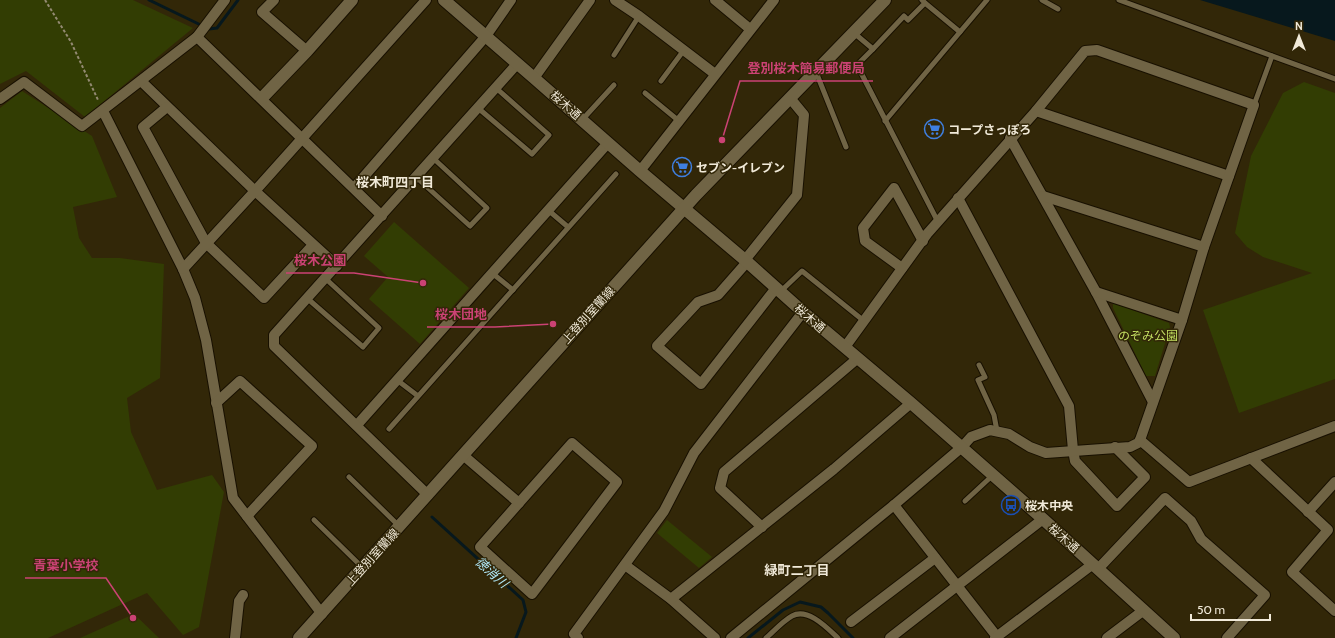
<svg xmlns="http://www.w3.org/2000/svg" width="1335" height="638" viewBox="0 0 1335 638" font-family="Cabin,'Noto Sans JP',sans-serif">
<style>
.green{fill:#323d03}
.water{fill:#07181d}
.lines{fill:none;stroke-linecap:round;stroke-linejoin:round}
.stream{stroke:#07181d;stroke-width:3}
.lane-casing{stroke:#181000;stroke-width:7}
.street-casing{stroke:#181000;stroke-width:12}
.secondary-casing{stroke:#181000;stroke-width:14}
.path{stroke:#938a72;stroke-width:2;stroke-dasharray:3 2;stroke-linecap:butt}
.lane{stroke:#706445;stroke-width:5}
.street{stroke:#706445;stroke-width:10}
.secondary{stroke:#706445;stroke-width:12}
.labels{text-anchor:middle;dominant-baseline:central;stroke-width:3;stroke-linejoin:round;paint-order:stroke}
.street-label{font-size:12px;fill:#f1ead9;stroke:#322708}
.poi-label{font-size:12px;font-weight:bold;fill:#f1ead9;stroke:#322708;text-anchor:start}
.park-label{font-size:12px;fill:#c3df61;stroke:#322708}
.neighbourhood-label{font-size:13px;font-weight:bold;fill:#f1ead9;stroke:#322708}
.water-label{font-size:13px;font-style:italic;fill:#b1eafb;stroke:#322708}
.leader{fill:none;stroke:#cb4274;stroke-width:1.5}
.callout-dot{fill:#cb4274;stroke:#322708;stroke-width:1.5}
.callout-label{font-size:13px;text-anchor:middle;font-weight:bold;fill:#cb4274;stroke:#322708;stroke-width:3;stroke-linejoin:round;paint-order:stroke}
</style>
<rect width="100%" height="100%" fill="#322708"/>
<g class="green">
<polygon points="0,0 133,0 193,28 85,117 26,71 0,84"/>
<polygon points="1304,82 1335,93 1335,379 1239,413 1203,310 1312,273 1263,257 1247,247 1235,233 1251,156 1283,93"/>
<polygon points="22,91 92,136 117,197 73,207 79,238 92,258 120,258 164,264 160,378 127,398 131,432 157,490 212,475 224,492 199,627 183,635 147,593 48,638 0,638 0,108"/>
<polygon points="394,222 469,288 420,344 369,299 388,277 364,256"/>
<polygon points="1113,303 1169,323 1170,327 1155,376 1146,376 1113,308"/>
<polygon points="667,520 712,557 699,568 657,533"/>
<polygon points="134,614 159,638 80,638"/>
</g>
<polygon class="water" points="1200,0 1335,0 1335,41"/>
<g class="lines">
<g class="stream">
<polyline points="149,0 209,29 217,28 238,0"/>
<polyline points="432,517 523,600 526,612 516,638"/>
<polyline points="748,638 783,610 800,602 821,607 828,613 853,638"/>
</g>
<g class="lane-casing">
<g id="lane">
<polyline points="1042,0 1058,9"/>
<polyline points="1119,0 1335,79"/>
<polyline points="925,3 960,32"/>
<polyline points="854,33 873,49 857,65 938,222"/>
<polyline points="873,49 904,16 908,20 925,3 922,0"/>
<polyline points="614,55 639,16"/>
<polyline points="816,72 846,147"/>
<polyline points="661,81 684,50"/>
<polyline points="645,93 679,121"/>
<polyline points="1254,105 1272,56"/>
<polyline points="478,108 532,154 549,135 496,88"/>
<polyline points="582,120 614,85"/>
<polyline points="885,121 987,0"/>
<polyline points="416,177 470,226 487,208 433,158"/>
<polyline points="548,210 568,227"/>
<polyline points="492,273 513,290"/>
<polyline points="781,291 802,271 864,321"/>
<polyline points="308,299 363,347 379,328 326,279"/>
<polyline points="979,365 985,377 978,380 994,415 997,431"/>
<polyline points="397,380 418,396"/>
<polyline points="389,429 616,174"/>
<polyline points="349,477 400,527"/>
<polyline points="965,501 993,475"/>
<polyline points="314,520 362,567"/>
<path d="M766 638C774 631 783 621 792 616 808 607 828 629 838 638"/>
</g>
</g>
<g class="street-casing">
<g id="street">
<polyline points="274,0 262,12 307,51"/>
<polyline points="615,0 639,16 715,74"/>
<polyline points="715,0 750,29"/>
<polyline points="197,37 382,216"/>
<polyline points="534,78 590,0"/>
<polyline points="141,81 255,191 337,266"/>
<polyline points="0,99 24,82 82,126 197,37 225,0"/>
<polyline points="167,107 143,127 206,243 264,298 313,245"/>
<polyline points="103,111 183,269 195,298 206,340 233,498 322,614"/>
<polyline points="1036,111 1229,176"/>
<polyline points="1010,138 1096,292 1153,402"/>
<polyline points="640,171 774,0"/>
<polyline points="354,188 486,36 511,0"/>
<polyline points="1043,196 1204,247"/>
<polyline points="958,198 1069,406 1073,450 1075,461 1117,506 1145,477 1115,447"/>
<polyline points="745,260 797,195 804,115 790,98"/>
<polyline points="747,262 718,295 698,302 657,346 701,384 776,288"/>
<polyline points="902,268 865,241 863,228 894,188 923,241"/>
<polyline points="183,269 255,191 426,0"/>
<polyline points="1096,292 1182,320"/>
<polyline points="216,403 240,381 312,446 247,516"/>
<polyline points="357,425 608,143"/>
<polyline points="1140,440 1189,482 1335,426"/>
<polygon points="572,443 617,482 532,594 480,547"/>
<polyline points="463,455 519,503"/>
<polyline points="1251,458 1328,530 1292,572 1335,611"/>
<polyline points="428,495 274,346 274,335 517,64"/>
<polyline points="894,505 998,638"/>
<polyline points="1308,512 1335,482"/>
<polyline points="762,527 720,488 724,472 858,358"/>
<polyline points="625,565 671,599 715,638"/>
<polyline points="1098,569 1165,498 1191,521 1201,539 1265,595 1227,638"/>
<polyline points="671,599 834,469 911,403"/>
<polyline points="851,622 935,558"/>
<polyline points="235,638 239,601 243,595"/>
<polyline points="578,638 574,634 664,511 694,453 803,312"/>
<polyline points="731,638 894,505 962,447 971,437 990,430 1009,434 1030,447 1046,453 1130,447 1138,443 1140,440 1182,320 1204,247 1254,105 1097,50 1085,51 1036,111 927,234 845,347"/>
<polyline points="890,638 1043,519"/>
<polyline points="995,638 1093,564"/>
<polyline points="1107,638 1144,610"/>
</g>
</g>
<g class="secondary-casing">
<g id="secondary">
<polyline points="444,0 534,78 640,171 745,260 803,312 911,403 1043,519 1174,638"/>
<polyline points="262,98 307,51 352,0"/>
<polyline points="299,638 696,195 885,0"/>
</g>
</g>
<polyline class="path" points="45,0 71,42 98,100"/>
<use href="#lane" class="lane"/>
<use href="#street" class="street"/>
<use href="#secondary" class="secondary"/>
</g>
<defs>
<g id="supermarket-ring" transform="scale(1)"><circle r="9.5" fill="#322708" stroke="#3f7fe0" stroke-width="1.5"/><path d="M-6-5.5h2.5l.6 2H6L4.5 2H-2.5L-4.4-4H-6ZM-1.5 3.2a1.3 1.3 0 1 0 .1 0ZM3 3.2a1.3 1.3 0 1 0 .1 0Z" fill="#3f7fe0"/></g>
<g id="bus-ring" transform="scale(1)"><circle r="9.5" fill="#322708" stroke="#1a4fb4" stroke-width="1.5"/><path d="M-5-6H5V4H4V6H2V4H-2V6H-4V4H-5ZM-3.5-4V0h7V-4ZM-3.5 1.2v1.5H-2V1.2ZM2 1.2v1.5H3.5V1.2Z" fill="#1a4fb4"/></g>
</defs>
<g fill-rule="evenodd">
<use href="#supermarket-ring" x="934" y="129"/>
<use href="#supermarket-ring" x="682" y="167"/>
<use href="#bus-ring" x="1011" y="505"/>
</g>
<g class="labels">
<g class="street-label">
<text transform="translate(566 105) rotate(42)">桜木通</text>
<text transform="translate(588 315) rotate(-48)">上登別室蘭線</text>
<text transform="translate(810 318) rotate(41)">桜木通</text>
<text transform="translate(1064 538) rotate(42)">桜木通</text>
<text transform="translate(372 557) rotate(-48)">上登別室蘭線</text>
</g>
<g class="poi-label">
<text x="948" y="129">コープさっぽろ</text>
<text x="696" y="167">セブン-イレブン</text>
<text x="1025" y="505">桜木中央</text>
</g>
<g class="park-label">
<text x="1148" y="335">のぞみ公園</text>
</g>
<g class="neighbourhood-label">
<text x="395" y="182">桜木町四丁目</text>
<text x="797" y="570">緑町二丁目</text>
</g>
<g class="water-label">
<text transform="translate(492 572) rotate(42)">徳消川</text>
</g>
</g>
<path class="leader" d="M722 140L740 81H873M423 283L354 273H286M553 324L495 327H427M133 618L106 578H25"/>
<g class="callout-dot">
<circle cx="722" cy="140" r="4"/>
<circle cx="423" cy="283" r="4"/>
<circle cx="553" cy="324" r="4"/>
<circle cx="133" cy="618" r="4"/>
</g>
<g class="callout-label">
<text x="806" y="73">登別桜木簡易郵便局</text>
<text x="320" y="265">桜木公園</text>
<text x="461" y="319">桜木団地</text>
<text x="66" y="570">青葉小学校</text>
</g>
<g transform="translate(1299 36)" stroke="#322708" stroke-width="3" paint-order="stroke">
<path d="M0-3L7 15L0 10L-7 15Z" fill="#f1ead9"/>
<text y="-6" font-size="11" font-weight="bold" text-anchor="middle" fill="#f1ead9">N</text>
</g>
<path d="M1191 614v6h79v-6" fill="none" stroke="#f1ead9" stroke-width="2"/>
<text x="1197" y="614" font-size="12" fill="#f1ead9" stroke="#322708" stroke-width="3" paint-order="stroke">50 m</text>
</svg>
